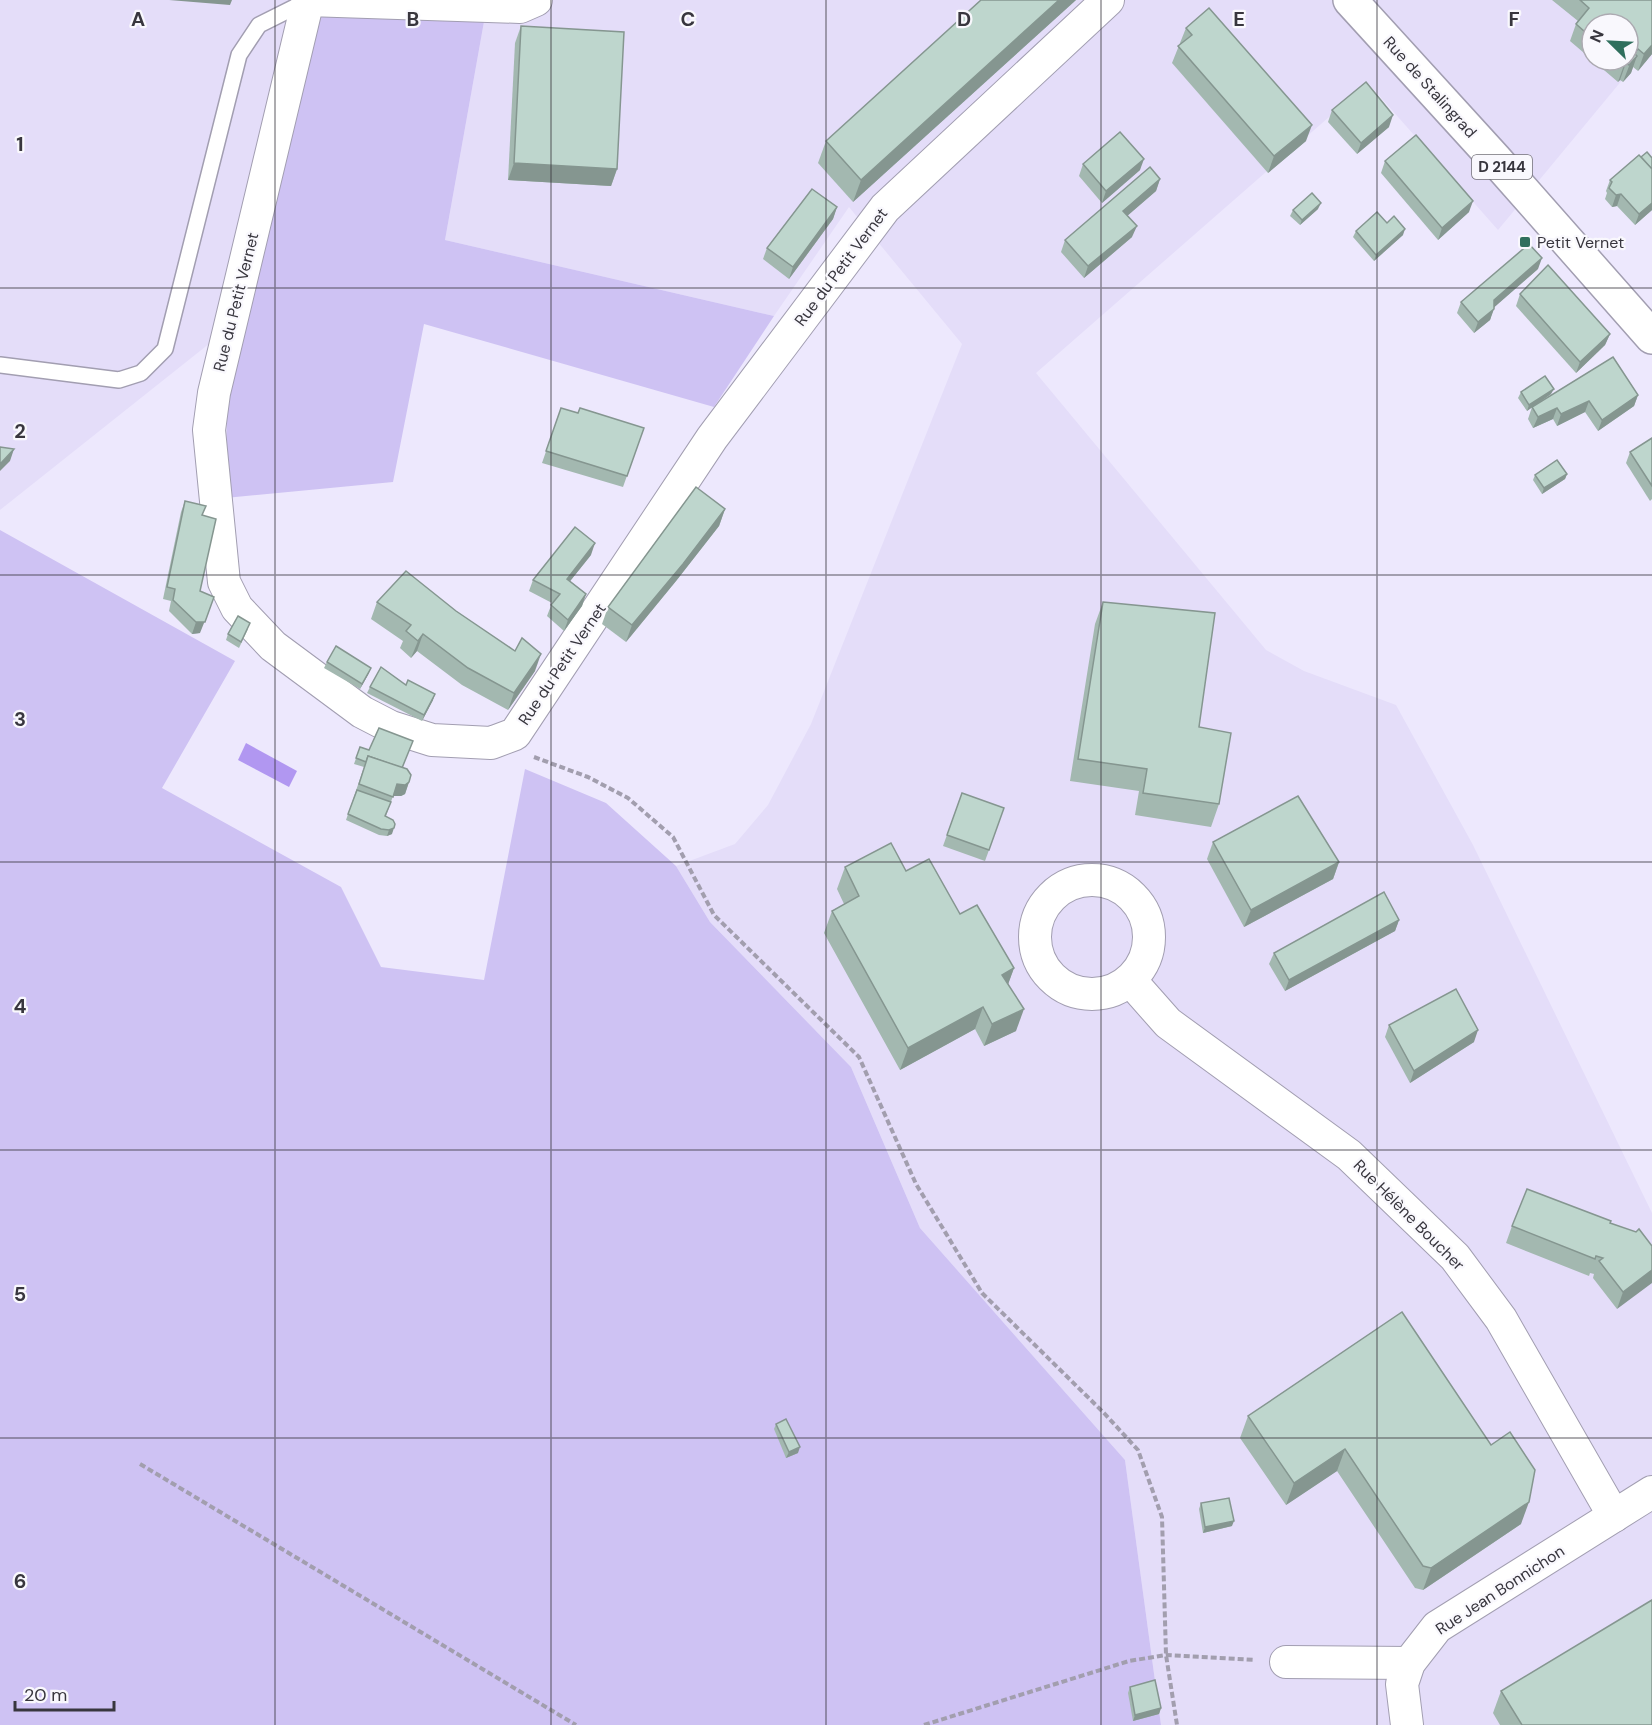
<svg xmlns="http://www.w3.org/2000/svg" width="1652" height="1725" viewBox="0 0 1652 1725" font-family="'DM Sans',sans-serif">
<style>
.built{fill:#e4ddf9;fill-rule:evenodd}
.green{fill:#cec2f3}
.water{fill:#b197f1}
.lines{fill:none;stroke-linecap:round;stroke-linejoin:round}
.service-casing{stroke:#a29eb1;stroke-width:18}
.minor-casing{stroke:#a29eb1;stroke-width:34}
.primary-casing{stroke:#a29eb1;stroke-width:36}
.path{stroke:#a29eae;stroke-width:4;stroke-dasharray:6 3;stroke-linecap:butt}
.service{stroke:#fff;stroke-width:15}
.minor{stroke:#fff;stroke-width:32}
.primary{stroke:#fff;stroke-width:33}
.wall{fill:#a3b8b0;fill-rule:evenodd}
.shaded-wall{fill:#859690}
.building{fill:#bed6cd;stroke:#859690;stroke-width:1.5}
.grid{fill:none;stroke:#38363e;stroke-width:1.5;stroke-opacity:0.55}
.poi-dot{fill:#306f5d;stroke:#f9f8fd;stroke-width:2}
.labels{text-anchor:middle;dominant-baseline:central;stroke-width:4.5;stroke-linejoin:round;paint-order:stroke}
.shield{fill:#f9f8fd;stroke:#727077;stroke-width:1.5}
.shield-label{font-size:15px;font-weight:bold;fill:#38363e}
.street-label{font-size:16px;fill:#38363e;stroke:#f9f8fd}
.poi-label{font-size:16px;fill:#38363e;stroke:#f9f8fd;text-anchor:start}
.grid-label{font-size:20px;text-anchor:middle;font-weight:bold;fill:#38363e;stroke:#f9f8fd;stroke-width:4.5;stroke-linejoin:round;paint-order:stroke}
</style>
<rect width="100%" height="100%" fill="#ede8fd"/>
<path class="built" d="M0 0H1652V44L1498 230 1368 83 1036 373 1266 650 1304 671 1396 705 1473 845 1652 1213V1725H1161L1125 1460 920 1228 851 1067 710 922 676 866 735 844 768 805 811 724 962 344 849 207 774 316 445 240 485 16 244 316 0 510ZM1592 24H1628V60H1592Z"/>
<g class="green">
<polygon points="319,10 485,16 445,240 774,316 714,407 424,324 393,482 225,498 227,413 244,316"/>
<polygon points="0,530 235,661 162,788 341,887 381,967 484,980 525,769 606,803 676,866 710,922 851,1067 920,1228 1125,1460 1161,1725 0,1725"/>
</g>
<polygon class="water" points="246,743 297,771 289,787 238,760"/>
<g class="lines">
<g class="service-casing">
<polyline id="service" points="0,365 119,380 141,373 165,349 239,55 259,25 307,1"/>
</g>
<g class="minor-casing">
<g id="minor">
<polyline points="536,0 520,7 308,0 214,393 209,430 224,582 237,608 273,646 362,712 391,727 432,740 491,743 515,734 712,438 885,208 1108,0"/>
<circle cx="1092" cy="937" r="57"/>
<polyline points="1130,980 1168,1023 1349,1155 1455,1257 1501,1319 1614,1516"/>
<polyline points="1286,1662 1409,1663"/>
<polyline points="1407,1725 1402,1684 1409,1663 1437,1627 1652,1492"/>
</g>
</g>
<g class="primary-casing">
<polyline id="primary" points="1350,0 1495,159 1652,337"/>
</g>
<g class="path">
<polyline points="534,757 588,777 628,798 673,837 714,915 859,1057 916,1184 982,1293 1104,1413 1138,1450 1162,1517 1166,1655 1177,1725"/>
<polyline points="140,1464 576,1725"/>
<polyline points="924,1725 1129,1661 1166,1655 1255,1660"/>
</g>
<use href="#service" class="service"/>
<use href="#minor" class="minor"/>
<use href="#primary" class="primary"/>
</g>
<g class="wall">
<polygon points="981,0 1076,0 853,202 818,163 826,141"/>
<path d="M1552 0H1652V54L1638 71 1633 67 1631 73 1623 82 1620 80 1618 82 1570 41 1576 24 1578 21ZM1592 24 1628 60H1592Z"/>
<polygon points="521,26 617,169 611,186 508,180 515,43"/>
<polygon points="1186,28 1306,141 1268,173 1172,63"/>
<polygon points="1332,110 1389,127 1357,154 1328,122"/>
<polygon points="1385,161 1469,212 1438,240 1381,173"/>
<polygon points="1083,164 1140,170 1102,203 1079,176"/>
<polygon points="1160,179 1156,191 1127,216 1132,237 1084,278 1061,252 1065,240"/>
<polygon points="1610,180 1652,210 1635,225 1617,206 1612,207 1605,199 1607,193 1606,191"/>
<polygon points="837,207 833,219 789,279 763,259 767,248"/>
<polygon points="1318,209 1300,225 1290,216 1293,210"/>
<polygon points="1387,223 1403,235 1374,261 1353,237 1356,231"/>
<polygon points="1538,269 1494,307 1490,320 1474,333 1457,313 1461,302"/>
<polygon points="1520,294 1610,334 1605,345 1576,373 1516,306"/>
<polygon points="1521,392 1551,394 1533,407 1638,395 1634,406 1598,431 1585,412 1557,426 1553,419 1533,428 1528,419 1532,407 1527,411 1518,398"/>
<polygon points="561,408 578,413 644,428 623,487 542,463"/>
<polygon points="1652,438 1652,499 1650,501 1626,463 1630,452"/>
<polygon points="1567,474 1565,479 1542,494 1533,480 1535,475"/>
<polygon points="185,501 202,515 200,591 200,633 192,634 169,611 171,601 163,599 181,512"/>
<polygon points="725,509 719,526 676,581 626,642 602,624 608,607"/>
<polygon points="591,555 570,581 586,594 582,606 564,631 547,616 552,603 529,591 533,580"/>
<polygon points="377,602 456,611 535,671 508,710 462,685 417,651 411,658 400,648 403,641 371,619"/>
<polygon points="1103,602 1199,727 1219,804 1211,827 1135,815 1139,791 1070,781 1095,624"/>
<polygon points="248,629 239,648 226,640 228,634"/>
<polygon points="327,662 369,673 360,689 324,668"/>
<polygon points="406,685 433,700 422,721 367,693 370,687"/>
<polygon points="360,747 403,768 409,782 405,794 401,796 393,796 386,816 392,834 387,836 379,835 346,820 364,767 354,764"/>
<polygon points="962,793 989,850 985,861 943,846"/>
<polygon points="1213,842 1339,862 1333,879 1244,927 1207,859"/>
<polygon points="845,867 906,871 960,914 1014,968 1008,984 1016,1031 984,1046 975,1029 900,1070 824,933 832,911 844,904 837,889"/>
<polygon points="1399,920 1395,931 1285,991 1269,964 1274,953"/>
<polygon points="1389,1025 1474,1042 1410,1083 1385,1037"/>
<polygon points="1610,1223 1652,1246 1617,1309 1593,1278 1594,1274 1590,1273 1589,1276 1506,1243 1512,1226"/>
<polygon points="1402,1312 1521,1524 1423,1590 1415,1588 1337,1471 1286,1505 1240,1438 1248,1416"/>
<polygon points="776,1424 798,1453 786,1458 774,1429"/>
<polygon points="1201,1503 1232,1526 1203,1533 1199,1509"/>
<polygon points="1130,1687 1161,1708 1159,1714 1133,1721 1128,1693"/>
<polygon points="1501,1691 1652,1725 1500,1725 1493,1713"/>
</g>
<g class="shaded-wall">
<polygon points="169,0 232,0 230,5"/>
<polygon points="1059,0 1076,0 853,202 861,180"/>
<polygon points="1652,45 1652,54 1638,71 1644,54"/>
<polygon points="1638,49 1633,60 1637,56 1631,73 1623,82 1634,53"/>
<polygon points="1626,63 1620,80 1618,82 1624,65"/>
<polygon points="1393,115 1389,127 1357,154 1361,143"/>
<polygon points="1312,125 1306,141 1268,173 1274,156"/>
<polygon points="1144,159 1140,170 1102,203 1106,191"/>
<polygon points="514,163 617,169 611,186 508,180"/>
<polygon points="1160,179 1156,191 1119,223 1123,211"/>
<polygon points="1621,194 1617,206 1612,207 1616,195"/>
<polygon points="1473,201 1469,212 1438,240 1442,228"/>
<polygon points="1321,203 1318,209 1300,225 1302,220"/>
<polygon points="1652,203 1652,210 1635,225 1639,214"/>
<polygon points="837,207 833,219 789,279 793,267"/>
<polygon points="1137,226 1132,237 1084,278 1088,266"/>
<polygon points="1405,229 1403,235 1374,261 1376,255"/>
<polygon points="1542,258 1538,269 1490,311 1494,300"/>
<polygon points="1494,309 1490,320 1474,333 1478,322"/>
<polygon points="1610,334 1605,345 1576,373 1580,362"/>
<polygon points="1554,389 1551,394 1527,411 1529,405"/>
<polygon points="1638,395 1634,406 1598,431 1602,420"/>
<polygon points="1589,401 1585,412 1557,426 1561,414"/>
<polygon points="1557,408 1553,419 1533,428 1538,417"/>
<polygon points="14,449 10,461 0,471 0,464"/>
<polygon points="1567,474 1565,479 1542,494 1544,488"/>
<polygon points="725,509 719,526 676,581 626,642 632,625"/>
<polygon points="595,543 591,555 563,590 567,579"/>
<polygon points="586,594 582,606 564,631 568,620"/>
<polygon points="210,608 200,633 192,634 196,622"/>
<polygon points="423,634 417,651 411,658 418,641"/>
<polygon points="541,654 535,671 508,710 514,693"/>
<polygon points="371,668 369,673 360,689 362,684"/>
<polygon points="435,694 433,700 422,721 424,715"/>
<polygon points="409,782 405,794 401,796 393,796 397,784"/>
<polygon points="394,828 392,834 387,836 389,830"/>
<polygon points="1339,862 1333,879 1244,927 1251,910"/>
<polygon points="1399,920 1395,931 1285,991 1289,980"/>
<polygon points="1014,968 1006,990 1002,975"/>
<polygon points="983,1007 975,1029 900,1070 908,1048"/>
<polygon points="1024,1009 1016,1031 984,1046 992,1024"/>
<polygon points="1478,1030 1474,1042 1410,1083 1414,1071"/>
<polygon points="1652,1270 1652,1283 1617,1309 1623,1292"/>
<polygon points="800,1447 798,1453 786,1458 789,1452"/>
<polygon points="1345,1449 1337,1471 1286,1505 1294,1483"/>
<polygon points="1529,1502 1521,1524 1423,1590 1431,1568"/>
<polygon points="1234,1521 1232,1526 1203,1533 1205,1527"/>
<polygon points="1161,1708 1159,1714 1133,1721 1135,1715"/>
</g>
<g class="building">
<polygon points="981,0 1059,0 861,180 826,141"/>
<polygon points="1580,0 1652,0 1652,45 1644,54 1638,49 1634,53 1637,56 1629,65 1626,63 1624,65 1618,60 1628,60 1628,24 1592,24 1592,38 1576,24 1589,8"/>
<polygon points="1209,8 1312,125 1274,156 1178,46 1192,35 1186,28"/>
<polygon points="521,26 624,32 617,169 514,163"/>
<polygon points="1366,82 1393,115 1361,143 1332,110"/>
<polygon points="1120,132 1144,159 1106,191 1083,164"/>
<polygon points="1416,135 1473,201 1442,228 1385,161"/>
<polygon points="1647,152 1652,158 1652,169 1641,157"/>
<polygon points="1639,155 1652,169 1652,203 1639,214 1621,194 1616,195 1609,188 1612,182 1610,180"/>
<polygon points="1150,167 1160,179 1123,211 1137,226 1088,266 1065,240"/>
<polygon points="812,189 837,207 793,267 767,248"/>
<polygon points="1312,193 1321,203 1302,220 1293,210"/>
<polygon points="1377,212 1387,223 1394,216 1405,229 1376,255 1356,231"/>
<polygon points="1529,244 1542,258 1494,300 1494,309 1478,322 1461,302"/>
<polygon points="1548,265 1610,334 1580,362 1520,294"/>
<polygon points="1613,357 1638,395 1602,420 1589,401 1561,414 1557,408 1538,417 1532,407"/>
<polygon points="1545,376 1554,389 1529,405 1521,392"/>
<polygon points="561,408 578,413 580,408 644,428 627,476 546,451"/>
<polygon points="1652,438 1652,486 1630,452"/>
<polygon points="0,447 14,449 0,464"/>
<polygon points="1557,460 1567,474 1544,488 1535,475"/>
<polygon points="696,487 725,509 683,564 632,625 608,607"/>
<polygon points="185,501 206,506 202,515 216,519 200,591 214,597 205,622 196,622 173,600 175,589 167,587"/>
<polygon points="575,527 595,543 567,579 586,594 568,620 551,605 560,594 533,580"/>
<polygon points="406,571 456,611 515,651 522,638 541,654 514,693 468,668 423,634 418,641 406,631 411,625 377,602"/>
<polygon points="1103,602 1215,613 1199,727 1231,733 1219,804 1143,793 1147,769 1078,759"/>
<polygon points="238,616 250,623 241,642 228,634"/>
<polygon points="336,646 371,668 362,684 327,662"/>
<polygon points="381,667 406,685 408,680 435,694 424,715 370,687"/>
<polygon points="379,728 413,741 402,768 368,756 366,762 356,758 360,747 369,750"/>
<polygon points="368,756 407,769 411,775 409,782 405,785 397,784 393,797 359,784"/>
<polygon points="357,790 391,802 385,816 393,820 395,824 394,828 389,830 381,829 348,814"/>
<polygon points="962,793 1004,808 989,850 947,835"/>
<polygon points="1298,796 1339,862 1251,910 1213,842"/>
<polygon points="891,843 906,871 929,859 960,914 977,905 1014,968 1002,975 1024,1009 992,1024 983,1007 908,1048 832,911 859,896 845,867"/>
<polygon points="1384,892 1399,920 1289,980 1274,953"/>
<polygon points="1456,989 1478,1030 1414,1071 1389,1025"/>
<polygon points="1527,1189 1611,1221 1610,1223 1636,1232 1639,1229 1652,1246 1652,1270 1623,1292 1599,1261 1603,1258 1596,1256 1595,1259 1512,1226"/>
<polygon points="1402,1312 1491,1445 1510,1432 1535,1470 1529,1502 1431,1568 1423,1566 1345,1449 1294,1483 1248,1416"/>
<polygon points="786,1419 800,1447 789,1452 776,1424"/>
<polygon points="1229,1498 1234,1521 1205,1527 1201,1503"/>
<polygon points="1652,1600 1652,1725 1522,1725 1501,1691"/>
<polygon points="1155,1680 1161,1708 1135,1715 1130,1687"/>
</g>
<path class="grid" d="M275 0V1725M551 0V1725M826 0V1725M1101 0V1725M1377 0V1725M0 288H1652M0 575H1652M0 862H1652M0 1150H1652M0 1438H1652"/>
<rect class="poi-dot" x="1519" y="236" width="12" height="12" rx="3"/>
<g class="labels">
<rect class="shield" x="1472" y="155" width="60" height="24" rx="4.5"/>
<g class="shield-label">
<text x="1502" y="167">D 2144</text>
</g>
<g class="street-label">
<text transform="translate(1430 87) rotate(48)">Rue de Stalingrad</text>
<text transform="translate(841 267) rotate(-53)">Rue du Petit Vernet</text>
<text transform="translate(236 302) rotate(-76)">Rue du Petit Vernet</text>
<text transform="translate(562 664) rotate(-56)">Rue du Petit Vernet</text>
<text transform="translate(1409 1215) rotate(45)">Rue Hélène Boucher</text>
<text transform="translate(1500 1590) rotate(-33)">Rue Jean Bonnichon</text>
</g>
<g class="poi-label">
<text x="1537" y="242">Petit Vernet</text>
</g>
</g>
<g class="grid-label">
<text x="138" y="26">A</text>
<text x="413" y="26">B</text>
<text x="688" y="26">C</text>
<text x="964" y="26">D</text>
<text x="1239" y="26">E</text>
<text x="1514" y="26">F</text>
<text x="20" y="151">1</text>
<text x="20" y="438">2</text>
<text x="20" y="726">3</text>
<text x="20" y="1013">4</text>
<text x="20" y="1301">5</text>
<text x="20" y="1588">6</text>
</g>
<g transform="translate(1610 42) rotate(294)"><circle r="28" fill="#f9f8fd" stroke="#acaab1" stroke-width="1.5"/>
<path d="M0-4.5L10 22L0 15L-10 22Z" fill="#306f5d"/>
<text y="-9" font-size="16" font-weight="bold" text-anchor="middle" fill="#38363e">N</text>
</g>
<path d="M15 1701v9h99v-9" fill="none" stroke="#38363e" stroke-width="3"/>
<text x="24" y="1701" font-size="18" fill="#38363e" stroke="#f9f8fd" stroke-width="4.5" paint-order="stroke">20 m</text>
</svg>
